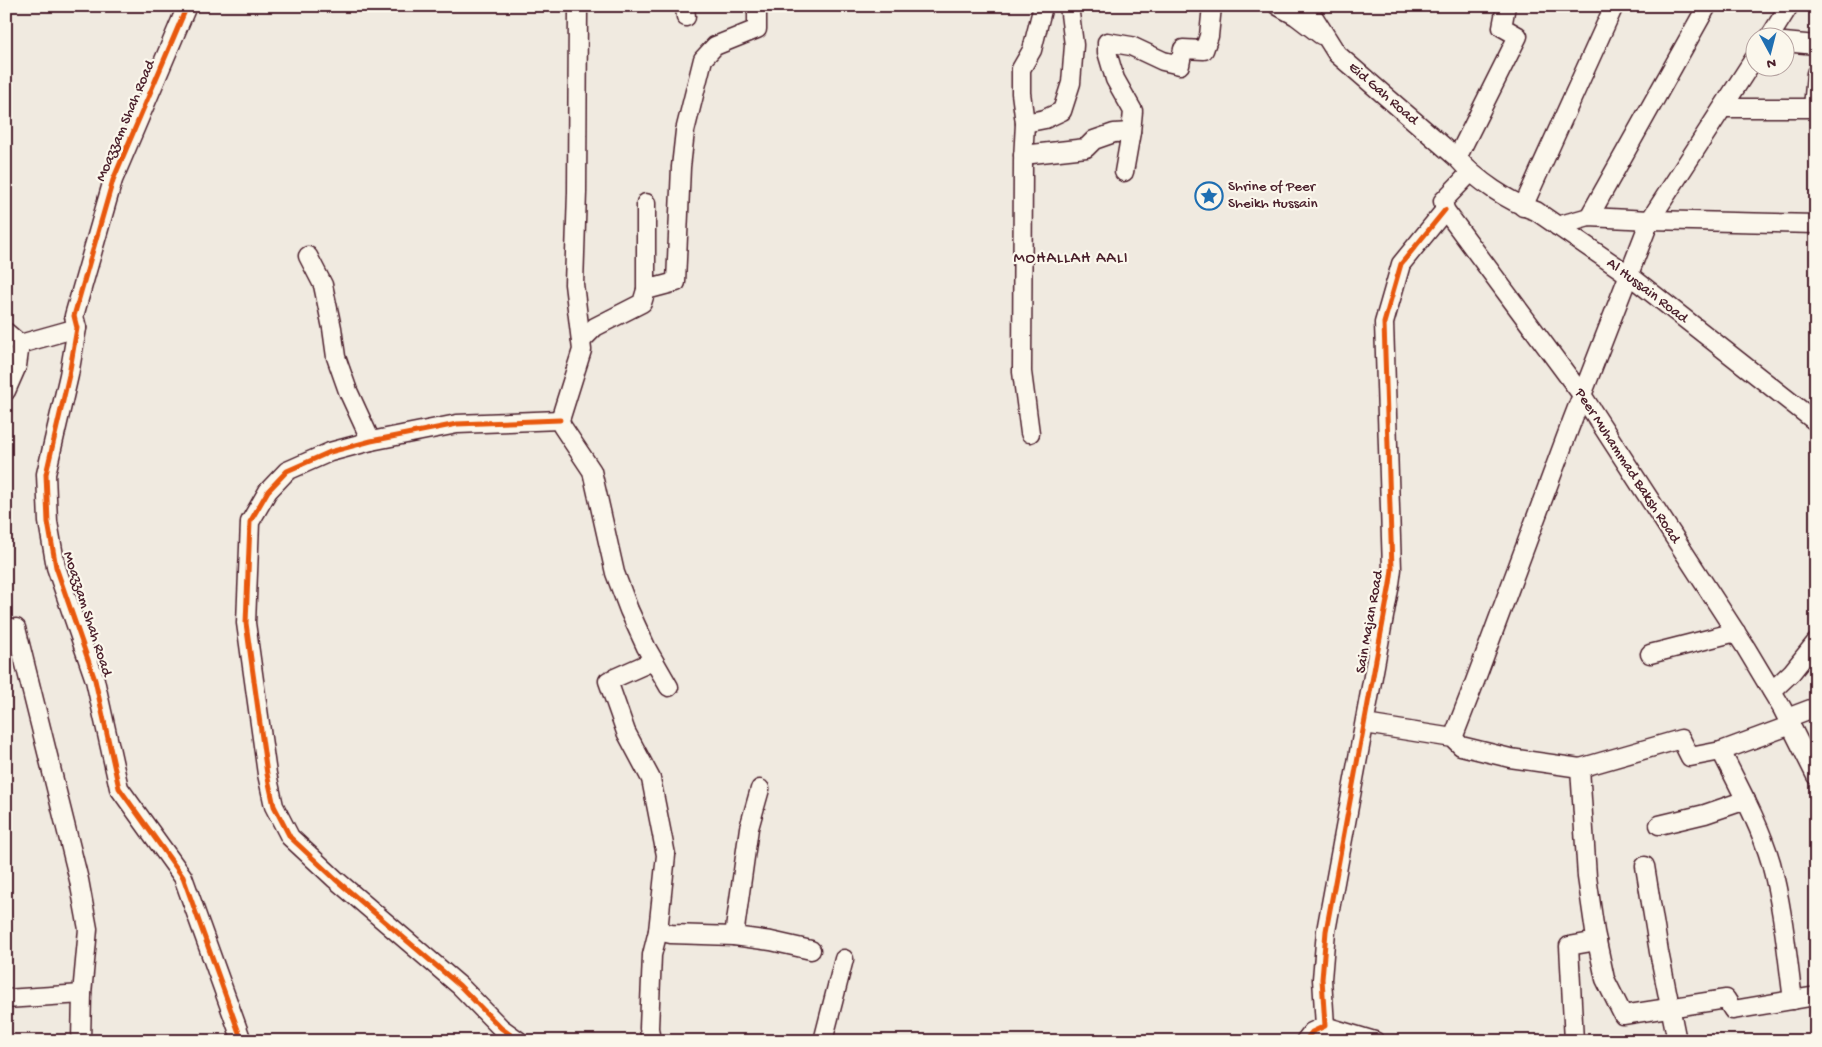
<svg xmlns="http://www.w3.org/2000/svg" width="1822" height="1047" viewBox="0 0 1822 1047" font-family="'Gochi Hand',sans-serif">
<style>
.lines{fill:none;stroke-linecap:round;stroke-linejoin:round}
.minor-casing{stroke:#4a1f2b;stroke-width:21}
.minor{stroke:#fbf7ec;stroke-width:18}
.cycleway-casing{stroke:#fbf7ec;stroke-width:8}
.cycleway{stroke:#e8590c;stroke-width:5}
.labels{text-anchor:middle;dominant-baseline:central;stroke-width:4.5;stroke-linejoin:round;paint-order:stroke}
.street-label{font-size:15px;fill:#4a1f2b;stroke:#fbf7ec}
.poi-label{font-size:15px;fill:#4a1f2b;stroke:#fbf7ec;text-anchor:start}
.neighbourhood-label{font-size:16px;letter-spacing:1px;fill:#4a1f2b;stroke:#fbf7ec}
</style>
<rect width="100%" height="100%" fill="#f0eae0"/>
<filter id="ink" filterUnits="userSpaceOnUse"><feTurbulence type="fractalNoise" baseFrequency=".02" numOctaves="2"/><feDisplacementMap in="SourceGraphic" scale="10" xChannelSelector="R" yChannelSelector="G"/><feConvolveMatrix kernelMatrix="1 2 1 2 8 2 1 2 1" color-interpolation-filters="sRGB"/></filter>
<g filter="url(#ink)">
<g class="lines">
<g class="minor-casing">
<g id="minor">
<polyline points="187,6 113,180 74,316 77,328 69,375 46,474 48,522 56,567 95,680 119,788 183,877 242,1041"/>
<polyline points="578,6 577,192 574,284 582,350 560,420 562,426 592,471 615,573 629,610 646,647 669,687"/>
<polyline points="685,6 686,17"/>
<polyline points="1278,6 1296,16 1321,35"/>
<path d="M1309 6 1310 11 1337 54 1457 158C1476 180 1509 202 1536 211L1629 275 1816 422"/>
<polyline points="1769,38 1789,6"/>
<polyline points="1784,42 1816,45"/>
<polyline points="1723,108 1816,108"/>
<polyline points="1813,108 1816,73"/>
<polyline points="1025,123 1045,119 1062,111 1071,83 1074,45 1069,6"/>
<polyline points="1131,132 1133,111 1115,79 1107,52 1107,42 1131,46 1163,61 1180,65 1183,49 1204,50 1209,36 1212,6"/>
<polyline points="1023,155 1086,148 1094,140 1114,133 1131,132 1124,172"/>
<polyline points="1457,158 1518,36 1502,27 1506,6"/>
<polyline points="1470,173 1443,201 1445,210 1582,395 1746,648 1782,708 1816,776"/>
<polyline points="646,203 646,290"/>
<polyline points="1523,207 1614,6"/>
<polyline points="1589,217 1707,6"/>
<polyline points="1557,226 1589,217 1650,220 1816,224"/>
<polyline points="308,256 323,285 332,328 336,357 348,391 371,441"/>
<polyline points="6,332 20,344 77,328"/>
<polyline points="581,341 595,327 642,303 646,290 676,282 681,167 685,131 703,59 715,46 757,29 757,6"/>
<polyline points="6,391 17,366 20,344"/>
<polyline points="1030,433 1022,372 1023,160 1025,123 1021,93 1021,69 1032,50 1043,6"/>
<polyline points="16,628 79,880 88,929 82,994 81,1041"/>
<polyline points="1650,654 1736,632"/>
<polyline points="1772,691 1792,672 1816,642"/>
<polyline points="1787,718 1816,707"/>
<polyline points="1365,724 1453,738 1461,746 1510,758 1580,768 1587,877 1595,932 1605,979 1623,1015 1726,999 1733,1010 1816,996"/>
<polyline points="1453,738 1474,684 1572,421 1650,220 1754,59"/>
<path d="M1721 751C1739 787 1760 825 1771 863 1783 908 1787 955 1793 1000"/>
<polyline points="1580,768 1681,739 1690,757 1721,751 1791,725"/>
<polyline points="1659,825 1705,814 1746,800"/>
<polyline points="1645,866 1659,952 1677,1041"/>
<polyline points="658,931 671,934 734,936 771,941 811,950"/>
<polyline points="734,936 749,828 760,789"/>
<polyline points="6,999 82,994"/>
<polyline points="1325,1026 1375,1041"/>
<polyline points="519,1041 501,1028 460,986 335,879 290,837 274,806 267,774 246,623 250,522 268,491 287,471 330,452 371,441 457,424 560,420"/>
<polyline points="651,1041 649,1028 652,955 658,931 666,855 651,779 626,732 608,681 653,661"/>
<polyline points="823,1041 844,959"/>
<polyline points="1305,1041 1312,1032 1325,1026 1322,979 1326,931 1390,584 1392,569 1384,323 1401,264 1445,210"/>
<polyline points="1574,1041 1569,946 1597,941"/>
</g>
</g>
<use href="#minor" class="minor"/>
<g class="cycleway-casing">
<g id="cycleway">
<polyline points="187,6 113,180 74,316 77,328 69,375 46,474 48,522 56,567 95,680 119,788 183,877 242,1041"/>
<polyline points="519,1041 501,1028 460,986 335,879 290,837 274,806 267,774 246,623 250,522 268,491 287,471 330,452 371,441 457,424 560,420"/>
<polyline points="1305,1041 1312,1032 1325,1026 1322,979 1326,931 1390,584 1392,569 1384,323 1401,264 1445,210"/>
</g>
</g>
<use href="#cycleway" class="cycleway"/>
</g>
</g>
<defs>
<g id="sight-ring" transform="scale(1.4375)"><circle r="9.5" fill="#fbf7ec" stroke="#1f6fb2" stroke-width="1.5"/><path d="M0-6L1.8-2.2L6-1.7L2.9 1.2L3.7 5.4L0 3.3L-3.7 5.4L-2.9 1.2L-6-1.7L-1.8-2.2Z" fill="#1f6fb2"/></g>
</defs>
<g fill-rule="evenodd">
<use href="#sight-ring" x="1209" y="196"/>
</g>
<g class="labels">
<g class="street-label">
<text transform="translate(1383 94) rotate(41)">Eid Gah Road</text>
<text transform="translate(126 121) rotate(-67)">Moazzam Shah Road</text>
<text transform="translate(1647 291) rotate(37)">Al Hussain Road</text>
<text transform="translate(1627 466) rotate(57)">Peer Muhammad Baksh Road</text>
<text transform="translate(87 614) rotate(72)">Moazzam Shah Road</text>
<text transform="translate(1370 622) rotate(-80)">Sain Majan Road</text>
</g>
<g class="poi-label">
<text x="1228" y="187">Shrine of Peer<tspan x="1228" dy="17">Sheikh Hussain</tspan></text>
</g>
<g class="neighbourhood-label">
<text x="1071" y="259">MOHALLAH AALI</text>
</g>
</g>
<rect width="1822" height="1047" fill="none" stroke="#fbf7ec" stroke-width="25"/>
<rect x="12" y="12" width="1797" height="1022" fill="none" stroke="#4a1f2b" stroke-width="2" filter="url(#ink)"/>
<g transform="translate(1770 52) rotate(173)"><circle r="24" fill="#fbf7ec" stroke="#b4a19f"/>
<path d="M0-4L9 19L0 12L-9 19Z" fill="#1f6fb2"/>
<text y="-8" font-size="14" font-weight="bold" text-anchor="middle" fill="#4a1f2b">N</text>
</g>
</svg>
